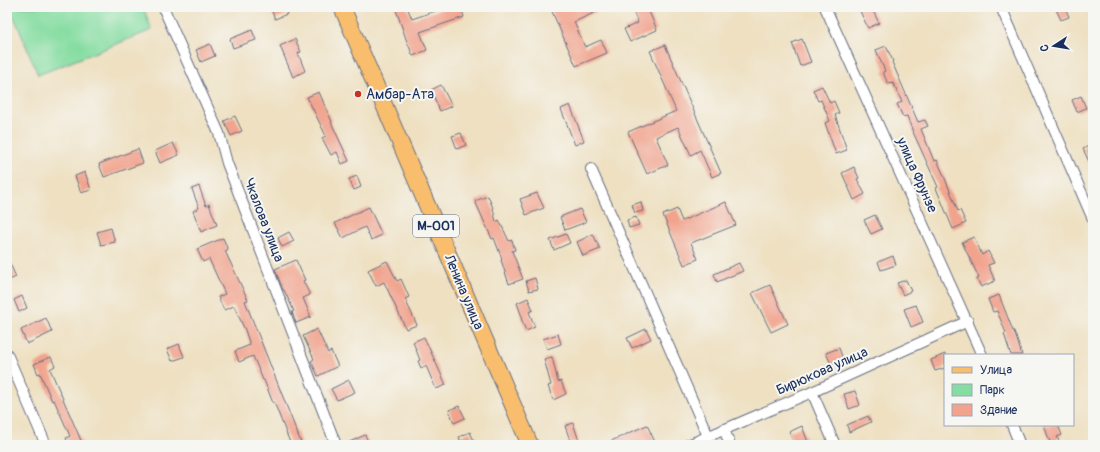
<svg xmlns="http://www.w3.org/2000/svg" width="1100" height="452" viewBox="0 0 1100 452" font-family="Pangolin,sans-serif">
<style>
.green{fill:#86dda2;stroke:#508680}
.building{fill:#f1a38d}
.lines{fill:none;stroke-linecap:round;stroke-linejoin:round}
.street-casing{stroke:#656d81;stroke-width:12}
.primary-casing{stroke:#656d81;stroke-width:18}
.street{stroke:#fff;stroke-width:10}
.primary{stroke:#f9be6d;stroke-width:16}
.poi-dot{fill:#c8321e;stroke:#f6f6f2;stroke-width:1.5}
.labels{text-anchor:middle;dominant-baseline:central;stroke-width:4;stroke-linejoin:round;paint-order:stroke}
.shield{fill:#f6f6f2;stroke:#5d6b8a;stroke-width:1}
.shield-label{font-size:13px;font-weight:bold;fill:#1b2f5e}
.poi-label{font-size:14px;fill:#1b2f5e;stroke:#f6f6f2;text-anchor:start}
.street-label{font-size:14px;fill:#1b2f5e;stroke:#f6f6f2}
</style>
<rect width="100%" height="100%" fill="#f6f6f2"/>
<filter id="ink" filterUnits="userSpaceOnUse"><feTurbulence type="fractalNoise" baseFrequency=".025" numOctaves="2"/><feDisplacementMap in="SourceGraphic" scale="8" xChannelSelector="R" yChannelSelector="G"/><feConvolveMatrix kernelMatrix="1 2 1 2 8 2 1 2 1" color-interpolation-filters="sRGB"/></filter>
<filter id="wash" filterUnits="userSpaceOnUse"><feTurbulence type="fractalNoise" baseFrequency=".012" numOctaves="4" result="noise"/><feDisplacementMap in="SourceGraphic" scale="16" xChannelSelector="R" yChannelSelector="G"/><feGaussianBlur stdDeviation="0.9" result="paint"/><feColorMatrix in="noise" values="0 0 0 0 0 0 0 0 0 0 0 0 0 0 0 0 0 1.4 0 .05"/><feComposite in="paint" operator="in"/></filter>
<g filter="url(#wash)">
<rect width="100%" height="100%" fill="#eee0c1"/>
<polygon class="green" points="10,7 143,7 152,30 38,75"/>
<g id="blocks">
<g class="building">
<polygon points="270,7 284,7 287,14 275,19"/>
<polygon points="395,7 407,7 412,19 447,7 461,7 464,17 420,32 427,50 413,56 406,39"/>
<polygon points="550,7 607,7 574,22 585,47 601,40 607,53 576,66"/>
<polygon points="631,7 647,7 657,30 630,42 624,29 638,23"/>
<polygon points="858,7 871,7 879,23 868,28"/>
<polygon points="1055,7 1065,7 1069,17 1061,20"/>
<polygon points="252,30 256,40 233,48 230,39"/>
<polygon points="295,39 301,52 298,53 305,71 293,77 280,46"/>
<polygon points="802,39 811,62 800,66 792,43"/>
<polygon points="210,44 215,56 201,62 196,50"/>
<polygon points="665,45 721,173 712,177 700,150 691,155 678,127 656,137 668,165 647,174 628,132 676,111 650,51"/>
<polygon points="886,46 893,61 892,62 918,122 925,120 928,126 921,129 934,161 937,160 944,176 958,211 960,210 966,223 953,229 936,188 938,187 913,132 907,116 903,117 897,104 902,102 893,83 888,84 883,72 885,71 876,50"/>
<polygon points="441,85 452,106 440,111 431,90"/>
<polygon points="822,86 830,103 834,101 839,113 835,115 847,150 836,154 825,123 830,121 821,100 818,101 813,90"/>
<polygon points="319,92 332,122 331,122 349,161 342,164 337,152 331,155 322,138 326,136 307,97"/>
<polygon points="1081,96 1086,108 1077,112 1072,100"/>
<polygon points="570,105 584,141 575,145 561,109"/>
<polygon points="235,116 242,131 231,136 224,121"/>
<polygon points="461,133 466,145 457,149 452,136"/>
<polygon points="173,143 179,155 160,163 155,151"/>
<polygon points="1093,144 1093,170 1083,149"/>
<polygon points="138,149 143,163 104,177 99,164"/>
<polygon points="854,167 859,178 857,179 865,194 854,200 842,173"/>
<polygon points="85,172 91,190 81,193 75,176"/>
<polygon points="357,176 361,187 354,190 349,179"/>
<polygon points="199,186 206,206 209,204 217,225 201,232 193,211 199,208 192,189"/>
<polygon points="537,193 544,208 526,215 520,199"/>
<polygon points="488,196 493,208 496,222 499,220 509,241 512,240 515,250 512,251 523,279 509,284 501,260 502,259 494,238 492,239 475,201"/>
<polygon points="641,202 643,211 635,213 632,205"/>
<polygon points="726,202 736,225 691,243 698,259 684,265 663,215 677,209 682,221"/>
<polygon points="369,207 382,235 371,240 365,227 343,238 335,223"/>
<polygon points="580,209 586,222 565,230 560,217"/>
<polygon points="875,215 882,229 871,234 864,220"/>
<polygon points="636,217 639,225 629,228 627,220"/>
<polygon points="111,228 115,242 101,245 97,232"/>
<polygon points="289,232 294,241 282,247 278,238"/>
<polygon points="566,234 570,243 554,250 550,240"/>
<polygon points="593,234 600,249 583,256 577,242"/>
<polygon points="974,237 982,255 988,251 994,263 988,265 995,281 981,287 977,279 979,278 962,242"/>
<polygon points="223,238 228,250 225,251 248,300 245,301 302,445 291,445 274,402 273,403 264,380 263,380 253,356 239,362 235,351 250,345 245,330 234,306 224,310 218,297 225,294 209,259 203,262 197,249"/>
<polygon points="893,256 896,265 881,270 878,262"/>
<polygon points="7,257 16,277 7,281"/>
<polygon points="296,260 305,280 303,281 310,295 303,298 311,317 296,323 292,312 294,311 284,290 283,290 275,269"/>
<polygon points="387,261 397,281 401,279 409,297 405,299 417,325 406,329 384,282 376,286 368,270"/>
<polygon points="739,263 743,271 717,282 714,274"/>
<polygon points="535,278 538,289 529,291 526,281"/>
<polygon points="906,280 911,291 903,295 897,283"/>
<polygon points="770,285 788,324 771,332 752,293"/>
<polygon points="999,295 1013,331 1014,331 1022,355 1011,355 1004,334 1006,333 997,311 993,312 988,299"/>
<polygon points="22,296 27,308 19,312 14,300"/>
<polygon points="528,298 533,310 529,312 535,327 526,331 521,318 522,317 517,303"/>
<polygon points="916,305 923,322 911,327 904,309"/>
<polygon points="46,318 52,332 27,344 21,330"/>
<polygon points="317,329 328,353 331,351 338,366 318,376 311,361 314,359 303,336"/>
<polygon points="646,329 651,339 632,348 627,338"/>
<polygon points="558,334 561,344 547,349 543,339"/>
<polygon points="424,337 446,385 436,389 426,366 421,368 418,361 420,360 413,342"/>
<polygon points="179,344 184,357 172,361 167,349"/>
<polygon points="839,348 843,359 831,364 826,353"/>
<polygon points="945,354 945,368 935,371 931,360"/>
<polygon points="51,357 55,366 50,369 83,445 69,445 66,438 70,436 54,400 52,401 40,373 38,374 34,364"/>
<polygon points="552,357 558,382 561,381 566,394 553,400 548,386 551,385 544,359"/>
<polygon points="349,380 355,392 337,400 331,389"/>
<polygon points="855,391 860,405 849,409 844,394"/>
<polygon points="459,406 465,418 454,423 449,410"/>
<polygon points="868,416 871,422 849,432 847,425"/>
<polygon points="573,423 579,441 571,443 565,426"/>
<polygon points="647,425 655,442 649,445 602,445"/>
<polygon points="1044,425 1058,425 1062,435 1057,437 1061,445 1051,445"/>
<polygon points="802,426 809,445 795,445 789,432"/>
<polygon points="470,432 476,445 462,445 459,437"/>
<polygon points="365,435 370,445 343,445"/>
</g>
</g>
</g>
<g filter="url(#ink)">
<use href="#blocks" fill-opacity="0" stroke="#656d81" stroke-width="1"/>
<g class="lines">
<g class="street-casing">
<g id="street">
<polyline points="163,7 219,133 227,163 336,445"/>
<polyline points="825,7 982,355"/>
<polyline points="1001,7 1093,219"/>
<polyline points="591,169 708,436"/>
<polyline points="7,354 46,445"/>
<polyline points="812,392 835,445"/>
<polyline points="1012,425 1020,445"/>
<polyline points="724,429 730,445"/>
<polyline points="688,445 812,392 968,321"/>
</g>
</g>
<g class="primary-casing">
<polyline id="primary" points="342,7 530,445"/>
</g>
<use href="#street" class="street"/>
<use href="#primary" class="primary"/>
</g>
</g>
<circle class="poi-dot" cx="358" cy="94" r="4"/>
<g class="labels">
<rect class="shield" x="413" y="215" width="46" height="22" rx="3"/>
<g class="shield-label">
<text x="436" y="226">М-001</text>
</g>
<g class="poi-label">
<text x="366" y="94">Амбар-Ата</text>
</g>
<g class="street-label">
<text transform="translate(917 175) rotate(66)">улица Фрунзе</text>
<text transform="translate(264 220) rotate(69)">Чкалова улица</text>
<text transform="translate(464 292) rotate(67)">Ленина улица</text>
<text transform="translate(822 371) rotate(-24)">Бирюкова улица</text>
</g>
</g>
<rect width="1100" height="452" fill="none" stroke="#f6f6f2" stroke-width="24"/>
<rect x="944" y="354" width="130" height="72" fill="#f6f6f2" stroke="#9ea6b7"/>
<rect x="952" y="367" width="20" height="6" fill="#f9be6d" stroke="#9ea6b7"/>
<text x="980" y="374" font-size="12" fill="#1b2f5e">Улица</text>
<rect x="952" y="384" width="20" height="12" fill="#86dda2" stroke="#9ea6b7"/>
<text x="980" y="394" font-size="12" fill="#1b2f5e">Парк</text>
<rect x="952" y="404" width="20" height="12" fill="#f1a38d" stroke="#9ea6b7"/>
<text x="980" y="414" font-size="12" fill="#1b2f5e">Здание</text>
<g transform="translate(1054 46) rotate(258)" stroke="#f6f6f2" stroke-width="3" paint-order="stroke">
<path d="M0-3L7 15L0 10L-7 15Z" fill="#1b2f5e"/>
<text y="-6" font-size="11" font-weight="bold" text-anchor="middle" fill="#1b2f5e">С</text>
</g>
</svg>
